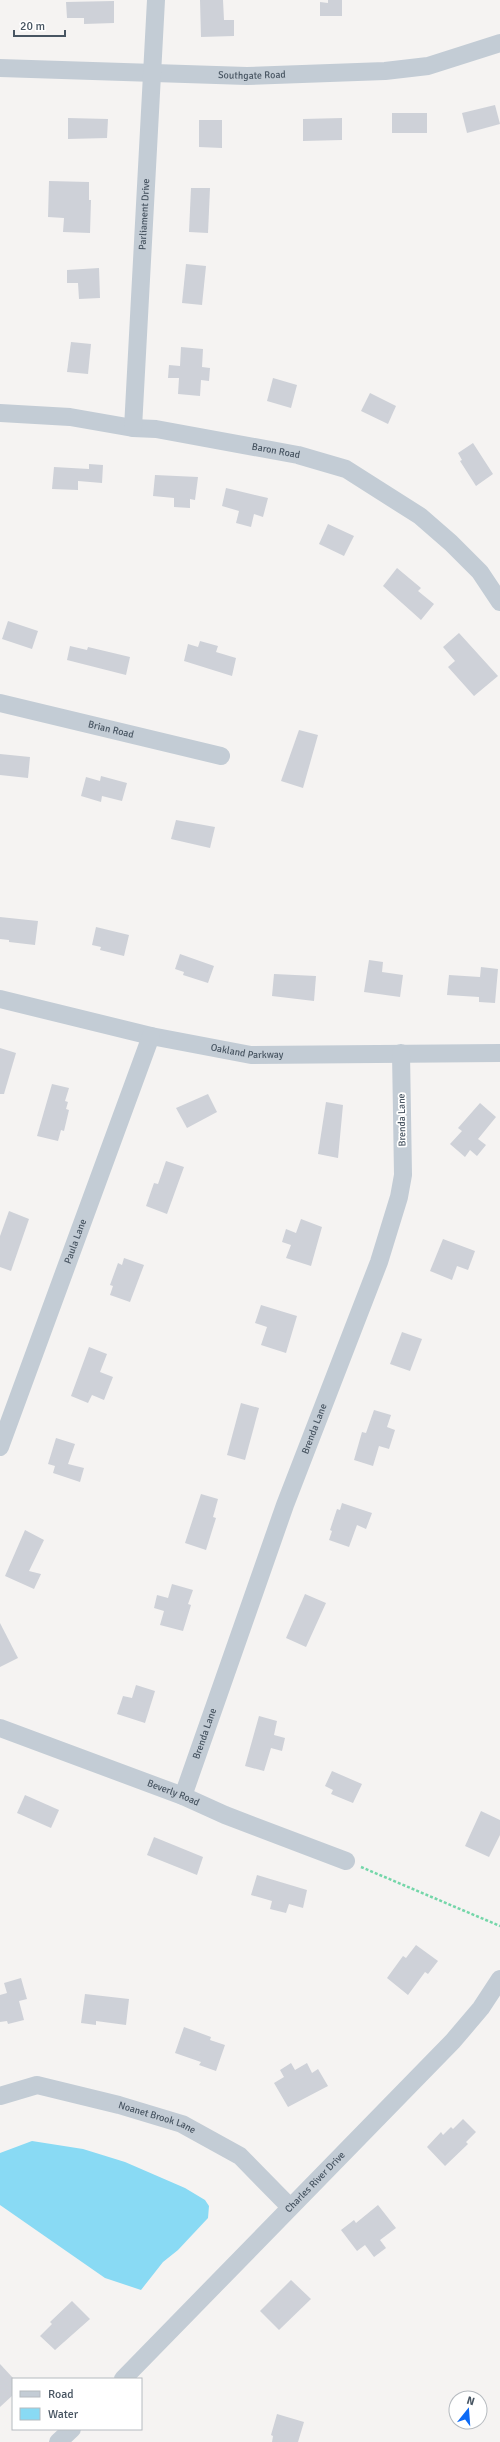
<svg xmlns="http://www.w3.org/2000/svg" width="500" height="2442" viewBox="0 0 500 2442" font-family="Signika,sans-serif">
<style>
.water{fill:#89daf4}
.building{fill:#ced1d8}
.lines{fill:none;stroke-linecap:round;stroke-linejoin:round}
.path{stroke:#74d6a9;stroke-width:2.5;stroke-dasharray:3 2;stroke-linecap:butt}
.minor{stroke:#c3ccd5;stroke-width:18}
.labels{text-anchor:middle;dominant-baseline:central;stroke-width:3.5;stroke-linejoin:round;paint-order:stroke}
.street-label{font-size:10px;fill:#485562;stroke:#fff}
</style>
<rect width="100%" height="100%" fill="#f5f3f2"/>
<polygon class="water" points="32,2141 83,2149 125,2162 185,2188 205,2200 209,2206 208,2218 178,2250 163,2262 141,2290 105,2278 0,2205 0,2153"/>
<g class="building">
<polygon points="200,0 223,0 224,20 234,20 234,36 201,37"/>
<polygon points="328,0 342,0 342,16 320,16 320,2 328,3"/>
<polygon points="114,1 114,23 84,24 84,18 67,18 66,2"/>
<polygon points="495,105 500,124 467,133 462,113"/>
<rect x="392" y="113" width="35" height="20"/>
<polygon points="68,118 108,119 107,138 68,139"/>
<polygon points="342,118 342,140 303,141 303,119"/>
<polygon points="199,120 222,120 222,148 199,147"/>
<polygon points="49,181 89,182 89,200 91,200 90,233 63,232 64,218 48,217"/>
<polygon points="191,188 210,188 208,233 189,232"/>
<polygon points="186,264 206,266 202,305 182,303"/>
<polygon points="99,268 100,298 79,299 78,283 67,283 67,270"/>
<polygon points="71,342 91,344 88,374 67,372"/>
<polygon points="181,347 203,349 202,367 210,368 209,381 201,380 200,396 178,394 179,378 168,378 169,365 180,366"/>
<polygon points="273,378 297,385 291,408 267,401"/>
<polygon points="370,393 396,406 388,424 361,411"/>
<polygon points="473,443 493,474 476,486 460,461 462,460 458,453"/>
<polygon points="89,464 103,465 102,483 78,481 78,490 52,489 54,467 89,469"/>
<polygon points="155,475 198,477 195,500 190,499 190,508 174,507 174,498 153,496"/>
<polygon points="226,488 268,498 263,517 254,514 251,527 236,523 239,511 222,506"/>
<polygon points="328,524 354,536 344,556 319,544"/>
<polygon points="397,568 421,588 418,591 434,604 421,620 383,586"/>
<polygon points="8,621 38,631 32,649 2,639"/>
<polygon points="459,633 498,676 474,696 448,667 455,661 443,647"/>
<polygon points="200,641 218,646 216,652 236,658 232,676 184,661 188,644 198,647"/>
<polygon points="70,646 87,650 88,647 130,657 126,675 67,660"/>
<polygon points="299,730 318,735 303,788 281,781"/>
<polygon points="0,754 30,757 28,778 0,775"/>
<polygon points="101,776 127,783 122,801 102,796 101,802 81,796 86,777 100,781"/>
<polygon points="176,820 215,827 210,848 171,839"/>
<polygon points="0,917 38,921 35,945 9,942 9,940 0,939"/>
<polygon points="96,927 129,935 124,956 100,950 101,947 92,945"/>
<polygon points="180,954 214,966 208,983 183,975 184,972 175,969"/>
<polygon points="369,960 383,962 382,972 403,975 400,997 364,992"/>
<polygon points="481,967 498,969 495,1003 479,1002 479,997 447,995 449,975 480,977"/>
<polygon points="274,974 316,976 314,1001 272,996"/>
<polygon points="0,1048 16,1053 4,1094 0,1094"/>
<polygon points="52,1084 69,1088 65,1101 68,1102 66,1109 69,1110 64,1131 61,1130 58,1141 37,1136"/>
<polygon points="208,1094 217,1112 187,1128 176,1108"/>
<polygon points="326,1102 343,1105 338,1158 318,1154"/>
<polygon points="480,1103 496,1117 478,1139 486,1145 477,1156 470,1150 465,1157 450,1144 462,1131 458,1128"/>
<polygon points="166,1161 184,1167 167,1214 146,1206 154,1183 158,1184"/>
<polygon points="9,1211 29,1219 11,1271 0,1267 0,1236"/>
<polygon points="301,1219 322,1227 311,1266 286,1258 291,1245 282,1242 286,1229 296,1233"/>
<polygon points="443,1239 475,1251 468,1270 457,1266 452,1280 430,1271"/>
<polygon points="124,1258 144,1265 130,1302 110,1295 113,1286 110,1285 118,1263 122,1265"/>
<polygon points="261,1305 297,1316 286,1353 261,1345 267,1327 255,1323"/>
<polygon points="402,1332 422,1339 410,1371 390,1364"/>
<polygon points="89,1347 107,1354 100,1372 113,1377 104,1400 92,1395 88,1403 71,1396"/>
<polygon points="241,1403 259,1408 245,1460 227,1455"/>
<polygon points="374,1410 391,1415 387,1427 395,1430 389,1449 379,1446 373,1466 354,1460 362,1432 366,1433"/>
<polygon points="56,1438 75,1444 68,1464 84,1468 80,1482 53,1473 55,1466 48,1464"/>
<polygon points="201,1494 218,1499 213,1517 216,1518 206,1550 185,1543"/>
<polygon points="342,1503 372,1513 366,1529 357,1525 349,1547 329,1540 332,1531 330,1530 337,1509 340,1510"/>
<polygon points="25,1530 44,1540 29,1571 41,1574 34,1589 5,1576"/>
<polygon points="172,1584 193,1590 188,1604 191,1605 183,1631 160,1625 164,1611 154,1608 157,1595 168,1598"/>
<polygon points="305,1594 326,1603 306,1647 286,1638"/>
<polygon points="0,1623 18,1658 0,1667"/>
<polygon points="136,1685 155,1691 145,1723 117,1714 123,1696 132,1698"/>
<polygon points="259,1716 277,1721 274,1735 285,1738 282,1751 271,1748 264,1771 245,1766"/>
<polygon points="332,1771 362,1784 353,1803 331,1794 333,1790 325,1786"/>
<polygon points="25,1795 59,1810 51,1828 17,1813"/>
<polygon points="481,1811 500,1820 500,1835 489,1857 465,1846"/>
<polygon points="154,1837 203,1857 197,1875 147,1855"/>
<polygon points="257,1875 307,1890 303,1908 289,1904 286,1913 270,1909 272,1901 251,1895"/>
<polygon points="416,1945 438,1961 428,1974 425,1972 408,1995 387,1978 403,1956 406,1958"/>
<polygon points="21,1978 27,1999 19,2001 24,2020 8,2024 7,2021 0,2022 0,1995 7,1993 4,1983"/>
<polygon points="85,1994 129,1999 126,2025 96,2021 96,2025 81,2023"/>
<polygon points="184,2027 211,2037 210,2040 225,2045 216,2071 199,2065 201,2062 175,2053"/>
<polygon points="291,2063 295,2070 307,2063 312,2073 318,2069 328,2086 288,2107 274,2083 284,2077 280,2070"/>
<polygon points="463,2119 476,2132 466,2142 468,2144 445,2166 427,2147 441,2132 443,2135 451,2127 453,2129"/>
<polygon points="378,2205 396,2228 380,2240 386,2248 374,2257 365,2245 357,2251 341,2230 354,2220 356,2223"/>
<polygon points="291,2280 311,2299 279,2330 260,2311"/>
<polygon points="72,2301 90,2319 55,2350 40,2336 52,2324 50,2322"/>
<polygon points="0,2364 13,2378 13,2395 0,2407"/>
<polygon points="277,2414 304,2422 298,2442 272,2442 273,2436 271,2435"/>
</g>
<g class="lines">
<polyline class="path" points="361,1867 500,1926"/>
<g class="minor">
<path id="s1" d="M0 68 247 76 385 71 428 66 500 43"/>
<path id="s2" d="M0 413 70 417 133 428 156 429 298 455 346 469 420 516 451 543 480 572 500 602"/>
<path id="s3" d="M133 428 156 0"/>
<path id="s4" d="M0 703 221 756"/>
<path id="s5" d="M0 999 151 1036 251 1055 500 1053"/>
<path id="s6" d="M0 1447 151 1036"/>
<path id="s7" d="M0 1728 183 1796 225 1815 346 1861"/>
<path id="s8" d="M183 1796 285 1505 379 1262 399 1197 403 1175 401 1053"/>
<path id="s9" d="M0 2096 37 2085 119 2105 182 2124 240 2156 290 2207"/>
<path id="s10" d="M123 2379 453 2041 481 2008 500 1979"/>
<polyline points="58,2442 72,2429"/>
</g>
</g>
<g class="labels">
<g class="street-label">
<text stroke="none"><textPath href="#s1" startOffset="252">Southgate Road</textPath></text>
<text stroke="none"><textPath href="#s3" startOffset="214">Parliament Drive</textPath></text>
<text stroke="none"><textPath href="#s2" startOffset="279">Baron Road</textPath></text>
<text stroke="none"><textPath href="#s4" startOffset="114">Brian Road</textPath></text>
<text stroke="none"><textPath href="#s5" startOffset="253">Oakland Parkway</textPath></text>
<text transform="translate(402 1120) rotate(-91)">Brenda Lane</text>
<text stroke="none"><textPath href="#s6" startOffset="219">Paula Lane</textPath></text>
<text stroke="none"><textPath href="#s8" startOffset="390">Brenda Lane</textPath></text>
<text stroke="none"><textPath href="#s8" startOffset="66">Brenda Lane</textPath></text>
<text stroke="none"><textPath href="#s7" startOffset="185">Beverly Road</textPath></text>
<text stroke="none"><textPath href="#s9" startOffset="163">Noanet Brook Lane</textPath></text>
<text stroke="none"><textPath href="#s10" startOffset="275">Charles River Drive</textPath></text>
</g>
</g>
<rect x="12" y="2378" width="130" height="52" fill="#ffffff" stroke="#b6bbc0"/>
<rect x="20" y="2391" width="20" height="6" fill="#c3ccd5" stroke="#b6bbc0"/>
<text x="48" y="2398" font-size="12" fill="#485562">Road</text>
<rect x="20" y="2408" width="20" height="12" fill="#89daf4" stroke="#b6bbc0"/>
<text x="48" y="2418" font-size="12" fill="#485562">Water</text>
<g transform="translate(468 2410) rotate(17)"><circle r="19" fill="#ffffff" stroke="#b6bbc0"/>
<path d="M0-3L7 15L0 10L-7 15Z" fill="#0c6af6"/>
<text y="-6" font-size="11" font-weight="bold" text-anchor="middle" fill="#485562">N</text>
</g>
<path d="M14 30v6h51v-6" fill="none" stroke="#485562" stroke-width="2"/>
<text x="20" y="30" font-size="12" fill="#485562" stroke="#ffffff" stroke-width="3" paint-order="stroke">20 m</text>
</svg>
